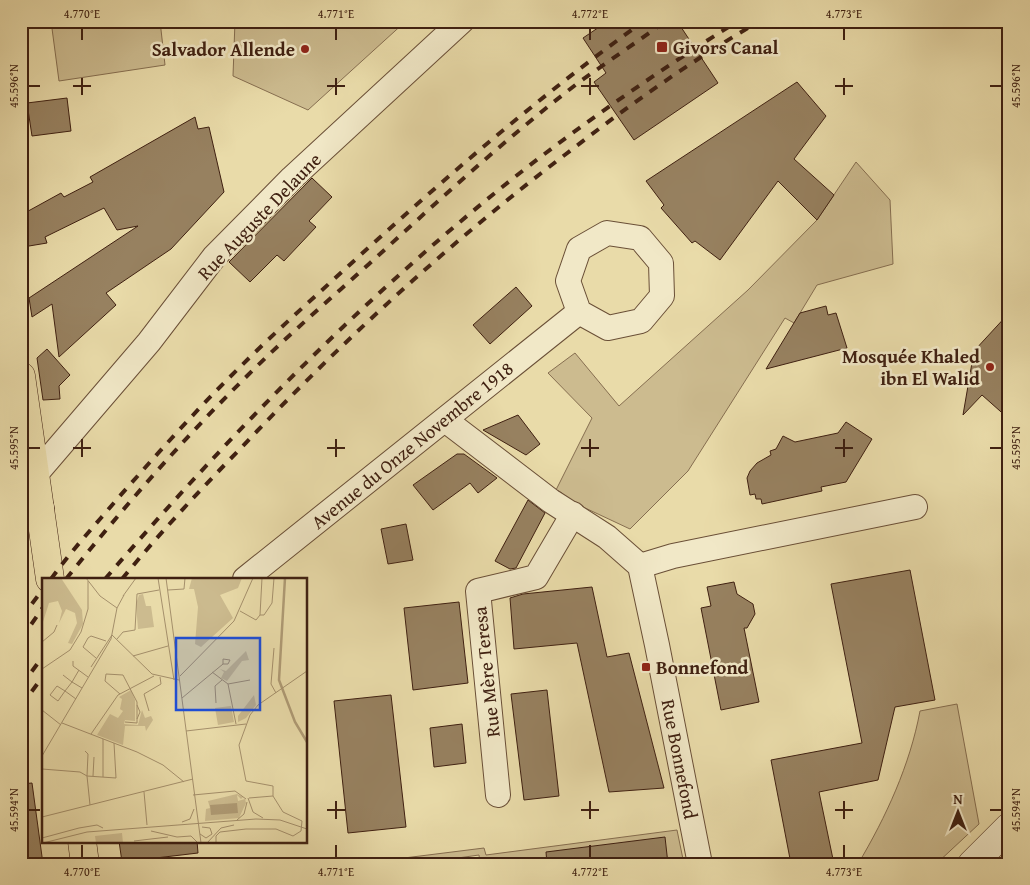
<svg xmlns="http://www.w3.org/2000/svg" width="1030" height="885" viewBox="0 0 1030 885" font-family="'Gentium Book Plus',serif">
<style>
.green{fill:#ccbb8f;stroke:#866e50}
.building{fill:#978160;stroke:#3f2011}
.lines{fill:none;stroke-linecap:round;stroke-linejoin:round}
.street-casing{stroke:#6a4f37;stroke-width:26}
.secondary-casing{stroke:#3f2011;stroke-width:29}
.primary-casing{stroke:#3f2011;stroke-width:29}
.street{stroke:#f1e8c7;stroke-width:24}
.secondary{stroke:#f1e8c7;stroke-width:28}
.primary{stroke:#e9dba9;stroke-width:28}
.rail{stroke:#3f2011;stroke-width:4;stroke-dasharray:9 9;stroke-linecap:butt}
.ticks{fill:none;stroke:#3f2011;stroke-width:2}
.poi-dot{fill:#8f2418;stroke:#f1e8c7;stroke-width:2}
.labels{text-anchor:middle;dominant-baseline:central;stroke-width:5;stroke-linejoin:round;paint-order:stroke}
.poi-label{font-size:19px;font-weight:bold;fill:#3f2011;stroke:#f1e8c7;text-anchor:start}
.street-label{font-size:19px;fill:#3f2011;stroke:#f1e8c7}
.inset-river{fill:none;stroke:#af9b75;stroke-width:2.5}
.inset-road{fill:none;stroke:#a5906c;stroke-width:1}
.view{fill:#1d4ed8;fill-opacity:0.15;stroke:#1d4ed8;stroke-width:2.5}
.inset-edge{fill:none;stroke:#3f2011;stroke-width:2.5}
.neatline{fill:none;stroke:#3f2011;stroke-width:2}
.ticks-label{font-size:12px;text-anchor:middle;fill:#3f2011}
</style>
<rect width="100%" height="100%" fill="#e9dba9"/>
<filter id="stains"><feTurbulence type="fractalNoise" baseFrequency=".004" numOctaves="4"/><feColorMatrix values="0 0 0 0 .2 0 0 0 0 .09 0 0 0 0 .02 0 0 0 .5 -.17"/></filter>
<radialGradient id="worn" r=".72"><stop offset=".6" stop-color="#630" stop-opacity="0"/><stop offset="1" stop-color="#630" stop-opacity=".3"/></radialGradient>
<g class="green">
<polygon points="51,21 160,21 165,65 59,81"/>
<polygon points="235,21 406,21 308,110 233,76"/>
<polygon points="856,162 890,200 893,264 817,285 794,323 785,318 688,471 630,529 566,499 562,493 556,490 592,418 548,373 575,353 619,406 748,290 817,220"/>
<path d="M957 704 979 824 936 864H858C886 817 910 765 920 711Z"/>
<polygon points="677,830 684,864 480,864 479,855 415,864 372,864 372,862 484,848 486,855"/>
</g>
<g class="building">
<polygon points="608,21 677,21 718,83 634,140 594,82 606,73 583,38"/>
<polygon points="797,82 826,116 794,159 834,195 817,220 778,181 720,260 695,241 692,243 661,208 664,205 646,181"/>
<polygon points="67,98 71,131 32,136 27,103"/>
<polygon points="195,117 198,129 209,127 224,192 171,249 106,293 116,305 59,357 52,304 32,317 29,298 138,226 117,230 104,208 45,237 47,243 23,247 21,215 61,193 64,197 93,182 90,177"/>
<polygon points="312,178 332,197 309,221 316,227 284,261 277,255 250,282 229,262"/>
<polygon points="516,287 532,306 490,344 473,325"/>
<polygon points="826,306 828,315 836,313 847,348 766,369 800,313"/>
<polygon points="1009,313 1009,419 982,395 963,415 974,351"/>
<polygon points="47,349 70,375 59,386 60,399 43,400 37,358"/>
<polygon points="518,415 540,444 526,455 483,430"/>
<polygon points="846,422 872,439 846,482 821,487 822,491 762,504 761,499 756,499 755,494 750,495 747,478 750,471 757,463 771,455 770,451 776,449 783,436 795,442 838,433"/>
<polygon points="457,454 464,454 497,478 478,493 470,483 433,510 413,485"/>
<polygon points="528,500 545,513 516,568 510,569 495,561"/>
<polygon points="406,524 413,560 388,564 381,529"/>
<polygon points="910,570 935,700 895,707 878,780 819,792 834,864 791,864 771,760 862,743 831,584"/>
<polygon points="734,582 737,594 753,604 755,614 747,628 744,628 759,702 721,710 701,608 711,606 707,587"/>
<polygon points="592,587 607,657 629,653 664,788 609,792 577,643 514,649 510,598 523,594"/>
<polygon points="459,602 468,683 413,690 404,608"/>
<polygon points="547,690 559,796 524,800 511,694"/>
<polygon points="391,695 406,827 348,833 334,701"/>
<polygon points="462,724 466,763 434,767 430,728"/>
<polygon points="32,783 43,864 21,864 21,784"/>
<polygon points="665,837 668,864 547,864 546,852"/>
<polygon points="119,841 197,841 198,853 122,862"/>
</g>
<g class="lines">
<g class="street-casing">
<g id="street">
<polygon points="607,233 640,238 661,263 662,296 641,321 608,328 579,312 568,281 579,249"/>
<polyline points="445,420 551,501 607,537 640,566 657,645 700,864"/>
<polyline points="35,475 149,342 214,257 292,178 462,21"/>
<polyline points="640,566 673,556 915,507"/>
<polyline points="245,579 579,312"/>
<polyline points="498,795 478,591 536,577 573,514"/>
</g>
</g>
<g class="secondary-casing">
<g id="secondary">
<polyline points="21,513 40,508"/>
<polyline points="972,864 1009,827"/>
</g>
</g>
<g class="primary-casing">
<g id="primary">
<polyline points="21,376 50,579"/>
<polyline points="82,841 85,864"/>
</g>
</g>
<use href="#street" class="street"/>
<use href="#secondary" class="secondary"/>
<use href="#primary" class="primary"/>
<g class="rail">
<path d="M51 579C72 550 96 524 119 497 158 453 197 409 239 368 273 334 309 302 344 270 440 182 538 97 644 21"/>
<path d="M66 579C123 508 183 439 247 376 286 337 328 301 369 264 437 202 505 139 578 83 607 62 637 42 666 21"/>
<path d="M105 579C229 435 363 298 511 180 584 122 660 70 738 21"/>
<path d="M122 579C159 534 199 491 240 449 341 342 449 243 566 154 628 106 692 60 760 21"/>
<polyline points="21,618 44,588"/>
<polyline points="21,639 44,606"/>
<polyline points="21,686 44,655"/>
<polyline points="21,706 44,675"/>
</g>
</g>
<path class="ticks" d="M82 28V40M336 28V40M590 28V40M844 28V40M82 78V95M336 78V95M590 78V95M844 78V95M28 86H40M73 86H91M327 86H345M581 86H599M835 86H853M990 86H1002M82 439V457M336 439V457M590 439V457M844 439V457M28 448H40M73 448H91M327 448H345M581 448H599M835 448H853M990 448H1002M336 801V819M590 801V819M844 801V819M28 810H40M327 810H345M581 810H599M835 810H853M990 810H1002M82 845V858M336 845V858M590 845V858M844 845V858"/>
<g class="poi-dot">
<rect x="656" y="41" width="12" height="12" rx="2.5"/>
<circle cx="305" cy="49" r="5"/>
<circle cx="990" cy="367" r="5"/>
<rect x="641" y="662" width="10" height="10" rx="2.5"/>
</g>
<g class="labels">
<g class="poi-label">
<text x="673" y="47">Givors Canal</text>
<text x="295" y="49" text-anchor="end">Salvador Allende</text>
<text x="980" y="356" text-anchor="end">Mosquée Khaled<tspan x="980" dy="22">ibn El Walid</tspan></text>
<text x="656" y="667">Bonnefond</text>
</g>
<g class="street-label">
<text transform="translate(259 216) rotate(-46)">Rue Auguste Delaune</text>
<text transform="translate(412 445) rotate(-39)">Avenue du Onze Novembre 1918</text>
<text transform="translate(486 672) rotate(-96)">Rue Mère Teresa</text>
<text transform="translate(680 759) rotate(79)">Rue Bonnefond</text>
</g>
</g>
<g transform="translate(42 578)">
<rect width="265" height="265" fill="#e9dba9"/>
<path d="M0 0H19L40 32 41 46 30 66 26 65 35 45 33 35 24 31 17 45 20 33 16 23 7 25 0 47ZM150 0H200L196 10 178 17 191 40 159 69 153 66 156 29 152 11H147ZM101 16 104 28H109L112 49 96 51 94 26 97 17ZM204 73 207 82 200 83 185 103 179 100 182 94 178 91 184 93ZM89 112 93 122V143L83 142 82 146 96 147 100 132 103 140 109 138 111 142 104 153 103 148H83L81 167 55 157 68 136 76 140 81 133 78 131 80 121 77 119ZM212 117 214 127 204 140 196 144V138ZM189 128 192 144 176 147 173 130 164 131ZM195 216 201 219 199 221 195 217 196 223 203 221 204 225 197 240 163 243 164 231 168 230 166 223ZM80 255 81 265H54L53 258Z" fill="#ccbb8f"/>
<path d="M195 225 196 235 169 237 168 227Z" fill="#af9b75"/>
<path class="inset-river" d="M243 0 237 102 253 144 265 164"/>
<path class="inset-road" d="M44 0 58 18 75 30M116 0 132 102M124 0 159 265M220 0 218 37H222L230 25 232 0M126 12 142 11 143 0M81 18 94 0M198 33 214 42 218 37M70 57 110 96 137 102M75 61 81 54 93 52 95 16 117 12M0 64 12 54 15 47M232 70 229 106 234 115M91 78 126 68M54 80 41 69 46 60 49 58 64 63M31 83V88L46 99M49 89 70 57M0 91 28 72 39 54 46 31V3M170 94 186 106 194 146M21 97 30 104 37 92M138 98 192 43 211 0M186 106 208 102M78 116 63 103 64 96 81 97 95 124V141L98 134 95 127M140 120 181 86H186L188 82 181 81V86M34 121 23 113 15 108 8 117 16 123 23 113 30 104 40 110M174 125 173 108 180 102M0 132 19 147M107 133 102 116 119 106 118 99M83 144 95 145V141M20 145 95 174 121 187 142 204M144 153 204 146M49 156 76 117 112 98M61 161V199M43 173 46 176 45 198 74 200 72 165M0 178 69 61 75 30 82 17M0 191 38 194 45 198 48 227M51 198 52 179M204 203 197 167 208 137 216 127 265 93M204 203 231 208V218M102 214 105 247M151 217 193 213 204 221M231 218 241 234 260 243 259 253 251 258M206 220 211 234 221 240M207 220 231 218M0 239 151 201M195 242 202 236 205 224M140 244 148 241 152 231M109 253 135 259M158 256 164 260 170 256 168 250 160 249M135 259 149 258 156 265M0 260 37 250 55 247 61 250M92 263 126 259M1 265 45 254 214 241 238 242 265 251M165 265 179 250 192 247M174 265V258L178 254 204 251H234L251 258"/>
<path class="view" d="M134 60H218V132H134Z"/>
<rect width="265" height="265" class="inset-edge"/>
</g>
<rect width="1030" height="885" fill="none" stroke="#e9dba9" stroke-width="55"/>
<g transform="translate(958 812)" stroke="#f1e8c7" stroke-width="4" paint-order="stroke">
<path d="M0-4L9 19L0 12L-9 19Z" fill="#3f2011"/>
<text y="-8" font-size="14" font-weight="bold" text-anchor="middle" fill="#3f2011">N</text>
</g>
<rect x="28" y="28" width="974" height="830" class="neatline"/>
<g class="ticks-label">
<text x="82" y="18">4.770°E</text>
<text x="336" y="18">4.771°E</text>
<text x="590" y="18">4.772°E</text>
<text x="844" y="18">4.773°E</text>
<text transform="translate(14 86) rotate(-90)" y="4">45.596°N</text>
<text transform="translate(1016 86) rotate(-90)" y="4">45.596°N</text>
<text transform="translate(14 448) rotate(-90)" y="4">45.595°N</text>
<text transform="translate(1016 448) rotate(-90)" y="4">45.595°N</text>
<text transform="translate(14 810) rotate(-90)" y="4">45.594°N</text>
<text transform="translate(1016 810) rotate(-90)" y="4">45.594°N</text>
<text x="82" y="876">4.770°E</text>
<text x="336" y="876">4.771°E</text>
<text x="590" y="876">4.772°E</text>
<text x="844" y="876">4.773°E</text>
</g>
<rect width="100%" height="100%" filter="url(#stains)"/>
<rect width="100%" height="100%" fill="url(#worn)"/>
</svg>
